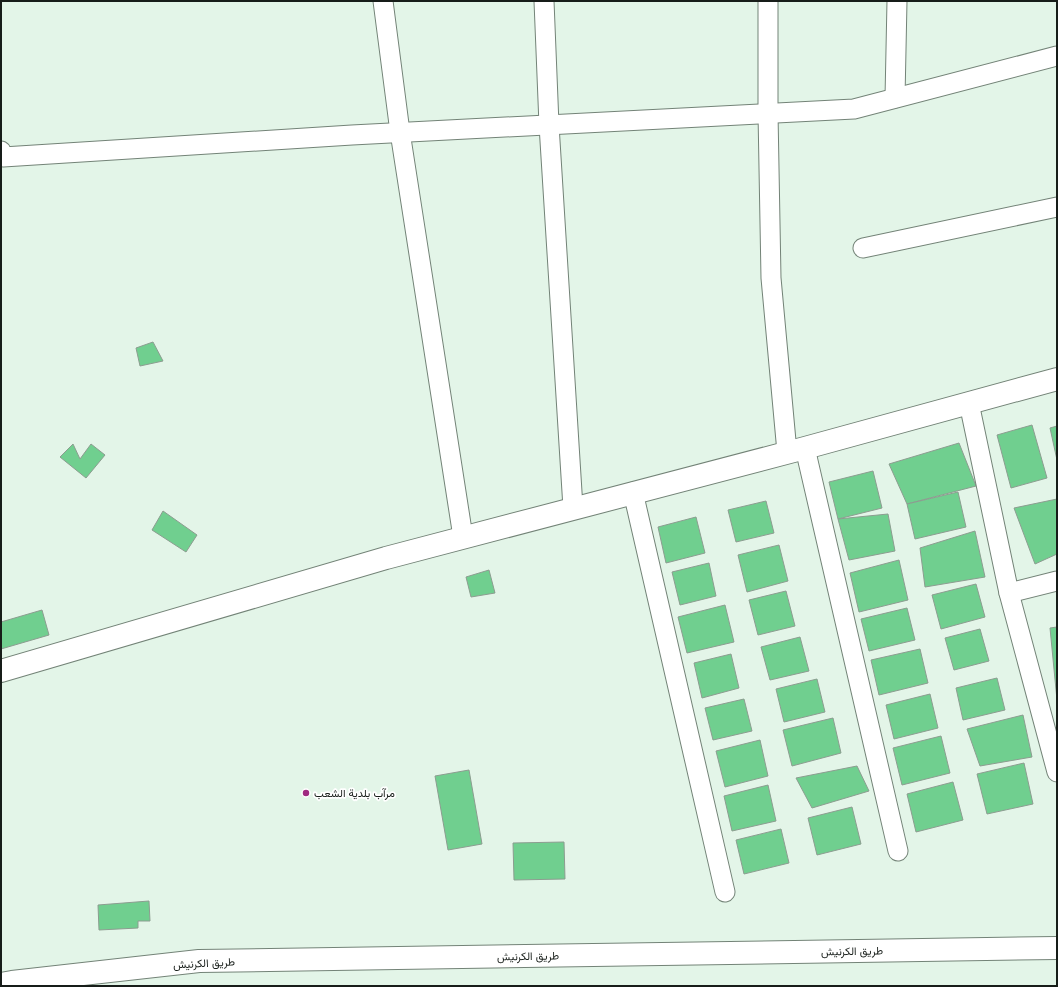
<svg xmlns="http://www.w3.org/2000/svg" width="1058" height="987" viewBox="0 0 1058 987" font-family="Inter,Vazirmatn,sans-serif">
<style>
.building{fill:#70cf8f;stroke:#8c9d90}
.lines{fill:none;stroke-linecap:round;stroke-linejoin:round}
.street-casing{stroke:#738377;stroke-width:21}
.secondary-casing{stroke:#738377;stroke-width:24}
.primary-casing{stroke:#738377;stroke-width:24}
.street{stroke:#fff;stroke-width:19}
.secondary{stroke:#fff;stroke-width:22}
.primary{stroke:#fff;stroke-width:22}
.poi-dot{fill:#a02981;stroke:#fff;stroke-width:1.5}
.labels{text-anchor:middle;dominant-baseline:central;stroke-width:3.5;stroke-linejoin:round;paint-order:stroke}
.poi-label{font-size:11px;fill:#171d19;stroke:#fff;text-anchor:start}
.street-label{font-size:11px;fill:#171d19;stroke:#fff}
</style>
<rect width="100%" height="100%" fill="#e3f5e8"/>
<g class="building">
<polygon points="153,342 163,361 140,366 136,348"/>
<polygon points="1032,425 1047,478 1011,488 997,435"/>
<polygon points="1057,426 1057,460 1050,428"/>
<polygon points="959,443 976,486 907,504 889,464"/>
<polygon points="73,444 80,459 91,444 105,455 86,478 60,457"/>
<polygon points="873,471 882,508 838,519 829,482"/>
<polygon points="958,492 966,527 915,539 907,504"/>
<polygon points="1057,499 1057,554 1035,564 1014,508"/>
<polygon points="766,501 774,533 736,542 728,510"/>
<polygon points="163,511 197,535 186,552 152,530"/>
<polygon points="888,514 895,551 849,560 838,519"/>
<polygon points="696,517 705,553 666,563 658,527"/>
<polygon points="975,531 985,577 925,587 920,548"/>
<polygon points="779,545 788,581 747,592 738,555"/>
<polygon points="899,560 908,600 859,612 850,573"/>
<polygon points="709,563 716,596 680,605 672,572"/>
<polygon points="489,570 495,593 471,597 466,577"/>
<polygon points="976,584 985,617 941,629 932,595"/>
<polygon points="786,591 795,626 758,635 749,600"/>
<polygon points="725,605 734,642 687,653 678,617"/>
<polygon points="907,608 915,640 869,651 861,619"/>
<polygon points="42,610 49,635 1,649 1,622"/>
<polygon points="1057,627 1057,700 1050,628"/>
<polygon points="980,629 989,661 954,670 945,638"/>
<polygon points="800,637 809,671 770,680 761,647"/>
<polygon points="920,649 928,683 879,695 871,660"/>
<polygon points="731,654 739,688 702,698 694,663"/>
<polygon points="997,678 1005,710 963,720 956,688"/>
<polygon points="817,679 825,712 784,722 776,689"/>
<polygon points="930,694 938,728 894,739 886,705"/>
<polygon points="744,699 752,731 713,740 705,708"/>
<polygon points="1023,715 1032,757 980,766 967,729"/>
<polygon points="833,718 841,753 792,766 783,730"/>
<polygon points="941,736 950,773 902,785 893,748"/>
<polygon points="760,740 768,776 725,787 716,751"/>
<polygon points="1024,763 1033,804 987,814 977,774"/>
<polygon points="857,766 869,791 812,808 796,778"/>
<polygon points="469,770 482,844 448,850 435,776"/>
<polygon points="953,782 963,820 916,832 907,794"/>
<polygon points="768,785 776,821 732,831 724,796"/>
<polygon points="852,807 861,844 817,855 808,818"/>
<polygon points="781,829 789,863 744,874 736,840"/>
<polygon points="564,842 565,879 514,880 513,843"/>
<polygon points="149,901 150,921 138,921 138,928 99,930 98,905"/>
</g>
<g class="lines">
<g class="street-casing">
<g id="street">
<polyline points="383,1 400,132 463,537"/>
<polyline points="544,1 549,125 573,508"/>
<polyline points="768,1 768,113 771,278 787,452"/>
<polyline points="895,98 897,1"/>
<polyline points="1,151 3,157 352,135 854,109 1057,56"/>
<polyline points="863,248 1057,207"/>
<polyline points="969,403 1009,593 1057,772"/>
<polyline points="805,448 898,851"/>
<polyline points="633,492 725,892"/>
<polyline points="1009,593 1057,581"/>
</g>
</g>
<g class="secondary-casing">
<polyline id="secondary" points="1,671 386,558 805,448 1057,379"/>
</g>
<g class="primary-casing">
<polyline id="primary" points="1,984 12,982 199,961 1057,948"/>
</g>
<use href="#street" class="street"/>
<use href="#secondary" class="secondary"/>
<use href="#primary" class="primary"/>
</g>
<circle class="poi-dot" cx="306" cy="793" r="4"/>
<g class="labels">
<g class="poi-label">
<text x="314" y="793">مرآب بلدية الشعب</text>
</g>
<g class="street-label">
<text transform="translate(852 951) rotate(-1)">طريق الكرنيش</text>
<text transform="translate(528 956) rotate(-1)">طريق الكرنيش</text>
<text transform="translate(204 963) rotate(-3)">طريق الكرنيش</text>
</g>
</g>
<rect width="1058" height="987" fill="none" stroke="#171d19" stroke-width="4"/>
</svg>
